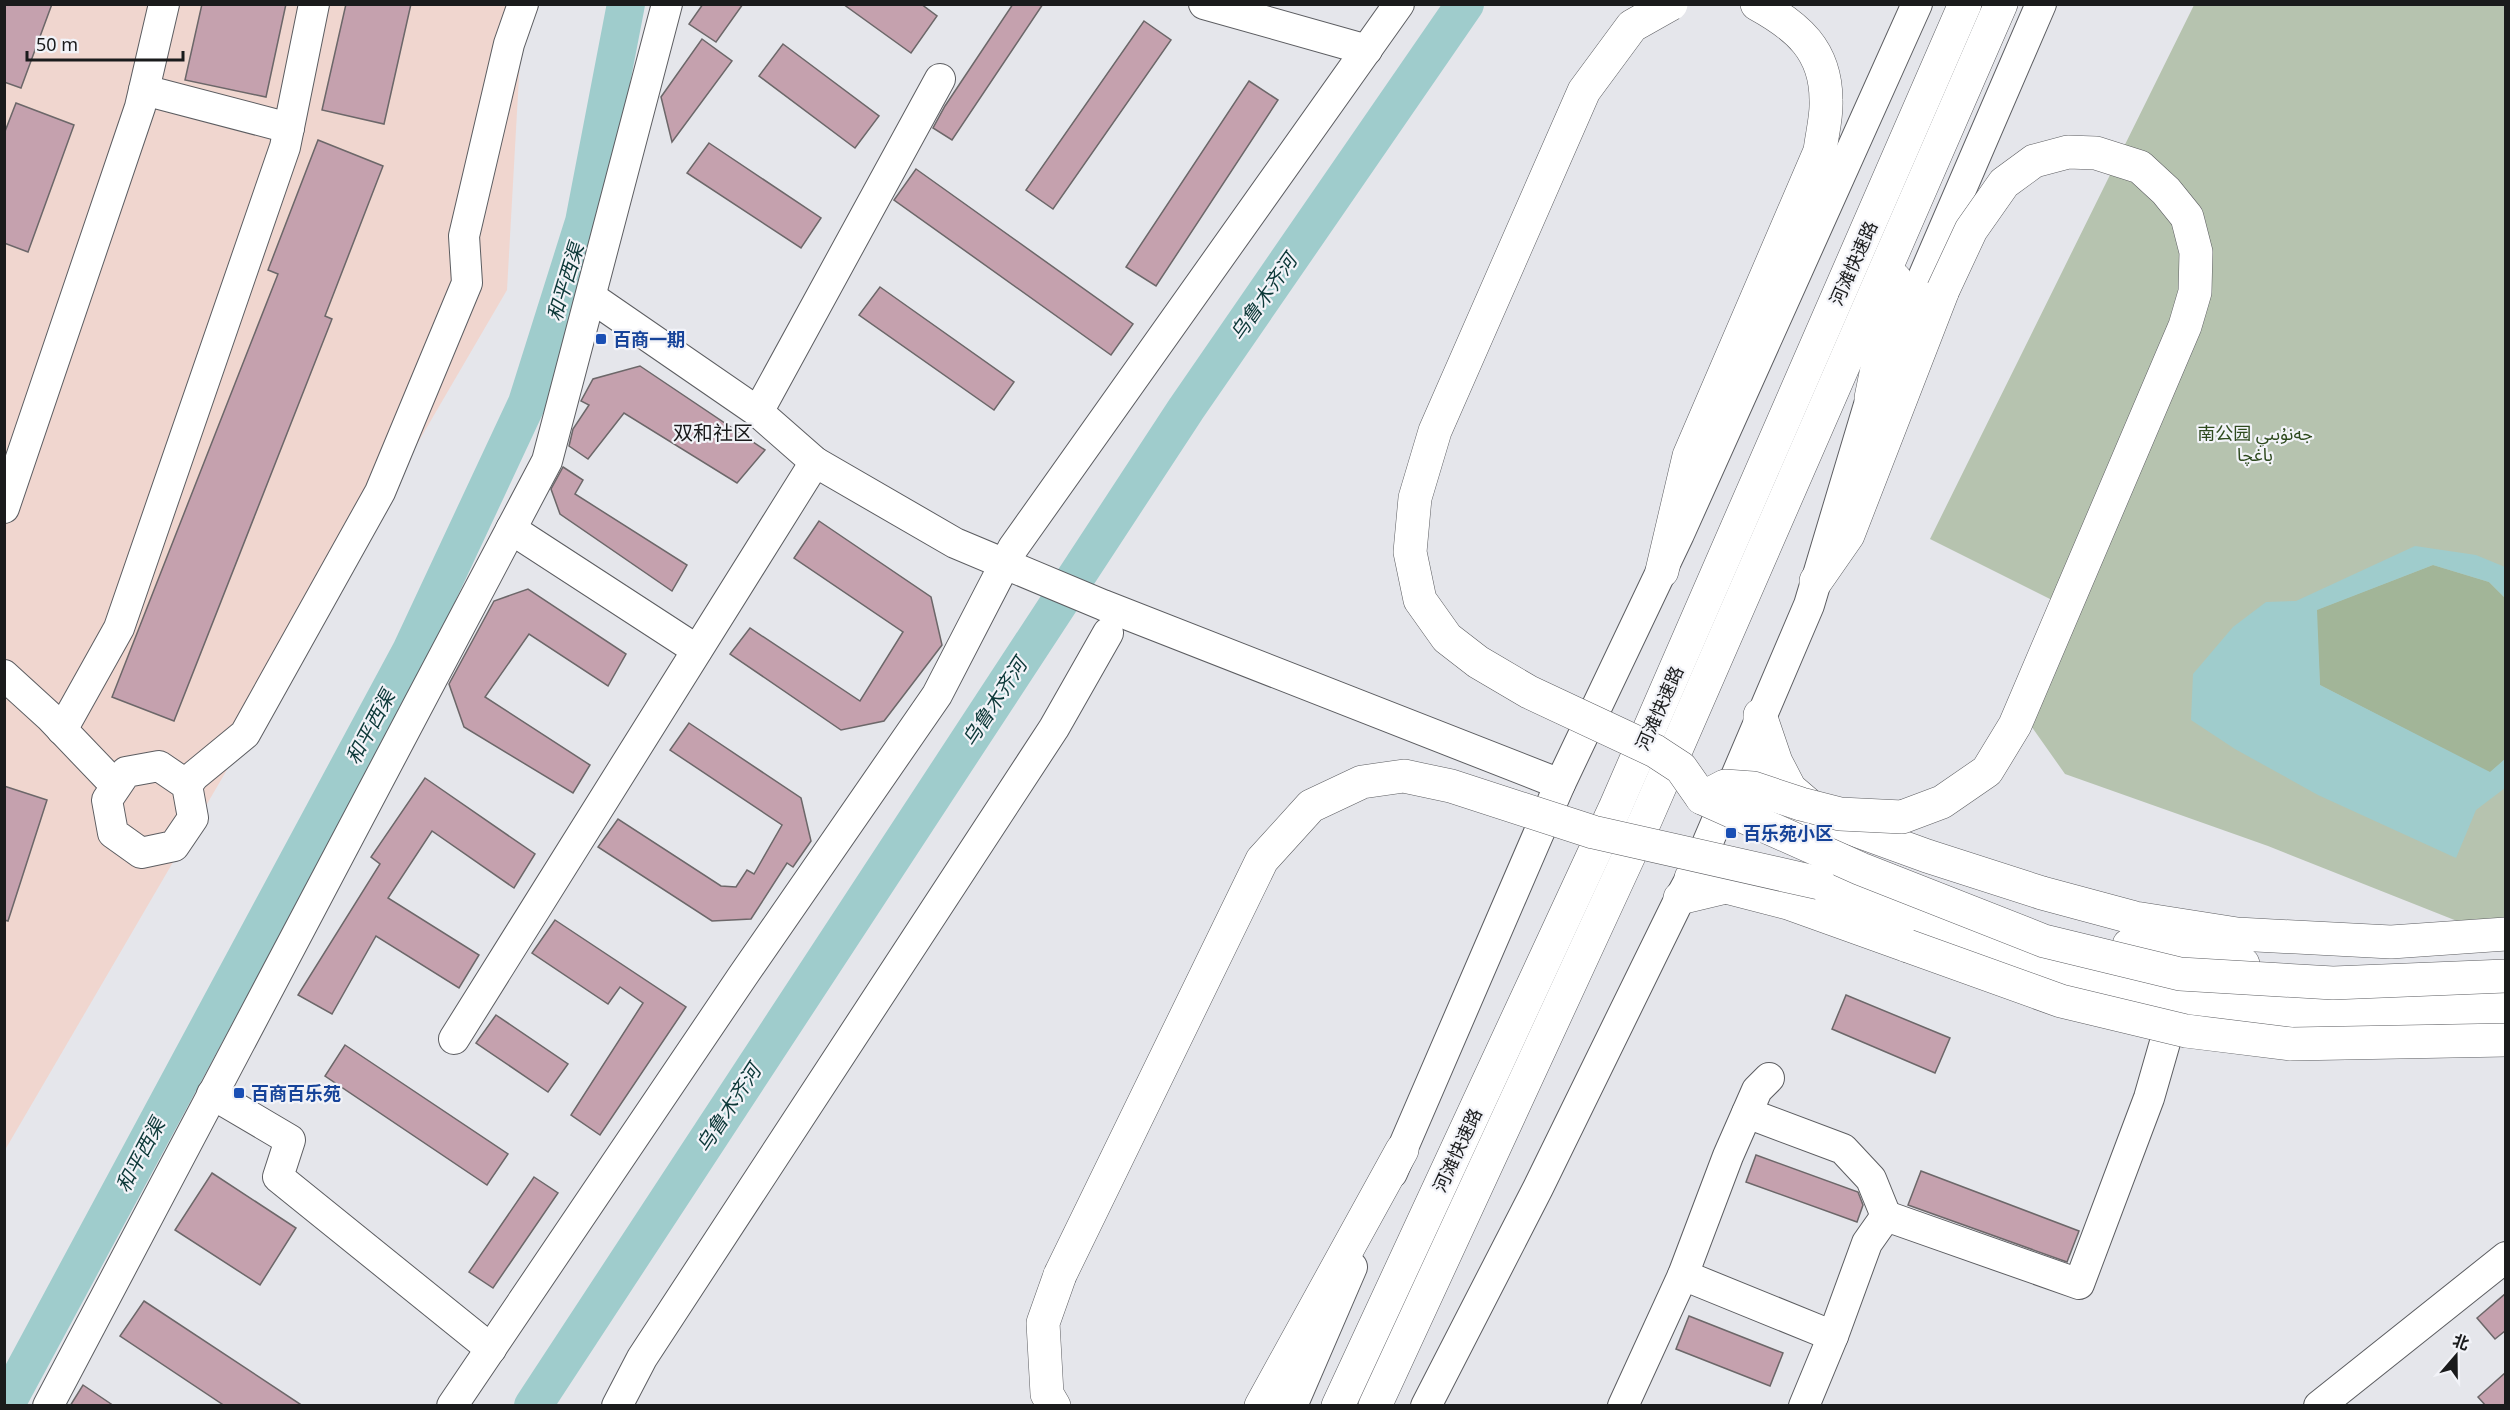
<svg xmlns="http://www.w3.org/2000/svg" width="2510" height="1410" viewBox="0 0 2510 1410" font-family="'Noto Sans','Noto Sans Arabic','Noto Sans SC',sans-serif">
<style>
.industrial{fill:#f0d6cf}
.green{fill:#b6c3af}
.forest{fill:#a2b598}
.water{fill:#9fcccc}
.lines{fill:none;stroke-linecap:round;stroke-linejoin:round}
.river{stroke:#9fcccc;stroke-width:38}
.building{fill:#c5a1ae;stroke:#6c6769;stroke-width:1.5}
.minor-casing{stroke:#5c5d61;stroke-width:32}
.major-casing{stroke:#5c5d61;stroke-width:34}
.highway-casing{stroke:#5c5d61;stroke-width:34}
.minor{stroke:#fff;stroke-width:30}
.major{stroke:#fff;stroke-width:33}
.highway{stroke:#fff;stroke-width:33}
.highway-bridge-casing{stroke:#5c5d61;stroke-width:34;stroke-linecap:butt}
.highway-bridge{stroke:#fff;stroke-width:33}
.transit-dot{fill:#1a4fb4;stroke:#f2f3f8;stroke-width:2}
.labels{text-anchor:middle;dominant-baseline:central;stroke-width:4.5;stroke-linejoin:round;paint-order:stroke}
.street-label{font-size:18px;fill:#1a1b1c;stroke:#f2f3f8}
.transit-label{font-size:18px;font-weight:bold;fill:#164399;stroke:#f2f3f8;text-anchor:start}
.park-label{font-size:18px;fill:#2e4a1e;stroke:#f2f3f8}
.water-label{font-size:20px;font-style:italic;fill:#0b3737;stroke:#f2f3f8}
.neighbourhood-label{font-size:20px;fill:#1a1b1c;stroke:#f2f3f8}
</style>
<rect width="100%" height="100%" fill="#e5e6eb"/>
<polygon class="industrial" points="5,5 523,5 507,290 5,1150"/>
<polygon class="green" points="2194,5 2505,5 2505,920 2457,921 2268,846 2065,774 2024,716 2066,607 1930,539"/>
<polygon class="forest" points="2433,565 2489,582 2505,598 2505,759 2490,773 2320,685 2316,610"/>
<polygon class="water" points="2415,546 2476,555 2505,567 2505,598 2489,582 2433,565 2317,610 2320,685 2490,772 2505,759 2505,788 2476,810 2456,858 2318,795 2235,749 2191,720 2193,674 2233,627 2266,602 2296,601"/>
<g class="lines">
<g class="river">
<polyline points="5,1406 411,651 527,403 584,222 626,4"/>
<polyline points="533,1406 1186,409 1465,4"/>
</g>
</g>
<g class="building">
<polygon points="4,4 52,4 21,88 4,82"/>
<polygon points="202,4 286,4 266,97 185,80"/>
<polygon points="346,4 411,4 384,124 322,110"/>
<polygon points="703,4 743,4 716,42 689,24"/>
<polygon points="843,4 921,4 937,16 911,53"/>
<polygon points="1013,4 1043,4 952,140 933,128 945,106"/>
<polygon points="1144,21 1171,40 1053,209 1026,190"/>
<polygon points="702,39 732,61 672,142 661,97"/>
<polygon points="783,44 879,116 855,148 759,76"/>
<polygon points="1249,81 1278,100 1156,286 1126,267"/>
<polygon points="16,103 74,125 28,252 4,243 4,134"/>
<polygon points="318,140 383,166 325,316 332,319 174,721 112,697 278,274 268,270"/>
<polygon points="709,143 821,218 801,248 687,173"/>
<polygon points="916,169 1133,324 1111,355 894,200"/>
<polygon points="880,287 1014,382 994,410 859,315"/>
<polygon points="640,366 765,450 737,483 624,413 588,459 569,446 573,429 589,405 581,401 593,379"/>
<polygon points="563,467 583,480 575,494 687,565 672,591 560,514 551,489"/>
<polygon points="819,521 931,597 942,645 884,721 841,730 730,654 750,628 860,701 903,632 794,558"/>
<polygon points="528,589 626,654 608,686 529,634 485,697 590,765 573,793 464,727 449,684 494,601"/>
<polygon points="689,723 801,798 811,841 793,867 787,863 751,919 712,921 598,847 618,819 721,886 736,887 747,870 754,874 782,825 670,750"/>
<polygon points="425,778 535,854 514,888 432,831 388,898 479,955 459,988 376,936 332,1014 298,995 380,864 371,857"/>
<polygon points="4,786 47,800 8,921 4,920"/>
<polygon points="555,920 686,1007 600,1135 571,1115 643,1003 620,987 608,1004 532,953"/>
<polygon points="1846,995 1950,1038 1935,1073 1832,1029"/>
<polygon points="496,1015 568,1064 548,1092 476,1043"/>
<polygon points="345,1045 508,1154 487,1185 325,1076"/>
<polygon points="1756,1155 1858,1192 1863,1205 1857,1222 1746,1182"/>
<polygon points="1921,1171 2079,1231 2067,1262 1908,1205"/>
<polygon points="212,1173 296,1228 260,1285 175,1230"/>
<polygon points="534,1177 558,1193 493,1288 469,1272"/>
<polygon points="2505,1294 2505,1331 2495,1339 2477,1318"/>
<polygon points="144,1301 303,1406 225,1406 120,1336"/>
<polygon points="1689,1316 1783,1353 1770,1386 1676,1349"/>
<polygon points="2505,1373 2505,1406 2486,1406 2478,1397"/>
<polygon points="83,1385 114,1406 70,1406"/>
</g>
<g class="lines">
<g class="minor-casing">
<g id="minor">
<polyline points="1204,4 1367,50"/>
<polyline points="144,90 289,128"/>
<polyline points="591,297 758,412 815,462 955,543 1103,605 1560,784"/>
<polyline points="758,412 940,79"/>
<polyline points="4,508 140,107 164,4"/>
<polyline points="511,529 697,650"/>
<polyline points="4,675 50,717 116,786"/>
<polyline points="62,730 119,628 285,147 314,4"/>
<polyline points="187,785 159,766 126,772 107,800 113,833 141,853 174,846 193,818 187,785 194,776 245,734 380,492 467,283 464,236 509,44 523,4"/>
<polyline points="454,1039 815,462"/>
<polyline points="212,1094 290,1140 278,1177 491,1349"/>
<polyline points="1747,1113 1843,1149 1871,1179 1886,1216"/>
<polyline points="1392,1173 1560,784 1679,534 1917,4"/>
<polyline points="1683,1275 1833,1336"/>
<polyline points="48,1406 547,461 667,4"/>
<polyline points="452,1406 742,977 937,695 1013,548 1399,4"/>
<polyline points="617,1406 642,1358 1054,728 1108,633"/>
<polyline points="1292,1406 1352,1267"/>
<polyline points="1426,1406 1538,1188 1680,898 1699,863 1809,605 1871,398 2041,4"/>
<polyline points="1623,1406 1683,1275 1728,1156 1757,1090 1769,1078"/>
<polyline points="1804,1406 1833,1336 1867,1243 1886,1216 2079,1284 2149,1098 2174,1011"/>
<polyline points="2319,1406 2506,1257"/>
</g>
</g>
<g class="major-casing">
<g id="major">
<path d="M1760 719C1760 734 1756 756 1760 770 1770 807 1797 825 1827 846"/>
<polyline points="1691,878 1729,872 1742,876"/>
<polyline points="2129,945 2171,955 2243,964"/>
</g>
</g>
<g class="highway-casing">
<g id="highway">
<polyline points="1871,398 1895,279"/>
<path d="M1662 571 1689 456 1820 151C1822 134 1827 116 1826 100 1826 50 1797 26 1757 4"/>
<polyline points="1816,581 1848,535 1943,290"/>
<polyline points="1760,715 1776,762 1790,789 1825,819 1927,856 2042,893 2135,918 2237,934 2391,942 2506,934"/>
<polyline points="1819,883 1981,948 2120,991 2219,1006 2315,1014 2442,1008 2506,1008"/>
<polyline points="1680,898 1726,887 1788,903 1908,946"/>
<polyline points="1054,1406 1047,1394 1043,1323 1060,1275"/>
<polyline points="1261,1406 1402,1150"/>
<polyline points="1338,1406 1615,808 1965,4"/>
<polyline points="1375,1406 1645,821 2001,4"/>
</g>
</g>
<use href="#minor" class="minor"/>
<use href="#major" class="major"/>
<use href="#highway" class="highway"/>
<g class="highway-bridge-casing">
<g id="highway-bridge">
<polyline points="1671,4 1632,26 1584,91 1435,431 1415,498 1410,552 1420,600 1447,638 1478,662 1529,692 1655,751 1681,768 1702,798 1861,869 2044,941 2180,974 2333,983 2506,976"/>
<polyline points="1702,798 1725,786 1753,788 1801,804 1840,814 1902,817 1942,802 1987,771 2015,725 2185,326 2195,292 2196,252 2187,217 2166,191 2140,167 2096,153 2068,152 2034,161 2004,183 1971,230 1943,290"/>
<polyline points="1908,946 2061,1001 2186,1031 2292,1044 2506,1040"/>
<polyline points="1060,1275 1262,860 1311,806 1362,782 1404,776 1451,786 1593,832 1819,883"/>
</g>
</g>
<use href="#highway-bridge" class="highway-bridge"/>
</g>
<g class="transit-dot">
<rect x="595" y="333" width="12" height="12" rx="3"/>
<rect x="1725" y="827" width="12" height="12" rx="3"/>
<rect x="233" y="1087" width="12" height="12" rx="3"/>
</g>
<g class="labels">
<g class="street-label">
<text transform="translate(1853 263) rotate(-66)">河滩快速路</text>
<text transform="translate(1659 708) rotate(-66)">河滩快速路</text>
<text transform="translate(1457 1150) rotate(-65)">河滩快速路</text>
</g>
<g class="transit-label">
<text x="613" y="339">百商一期</text>
<text x="1743" y="833">百乐苑小区</text>
<text x="251" y="1093">百商百乐苑</text>
</g>
<g class="park-label">
<text x="2255" y="433">南公园 جەنۇبىي<tspan x="2255" dy="21">باغچا</tspan></text>
</g>
<g class="water-label">
<text transform="translate(565 282) rotate(-73)">和平西渠</text>
<text transform="translate(1263 297) rotate(-55)">乌鲁木齐河</text>
<text transform="translate(994 702) rotate(-57)">乌鲁木齐河</text>
<text transform="translate(370 727) rotate(-62)">和平西渠</text>
<text transform="translate(728 1108) rotate(-57)">乌鲁木齐河</text>
<text transform="translate(140 1155) rotate(-62)">和平西渠</text>
</g>
<g class="neighbourhood-label">
<text x="713" y="432">双和社区</text>
</g>
</g>
<rect width="2510" height="1410" fill="none" stroke="#1a1b1c" stroke-width="12"/>
<g transform="translate(2456 1356) rotate(20)" stroke="#f2f3f8" stroke-width="4.5" paint-order="stroke">
<path d="M0-4.5L10 22L0 15L-10 22Z" fill="#1a1b1c"/>
<text y="-9" font-size="16" font-weight="bold" text-anchor="middle" fill="#1a1b1c">北</text>
</g>
<path d="M27 51v9h156v-9" fill="none" stroke="#1a1b1c" stroke-width="3"/>
<text x="36" y="51" font-size="18" fill="#1a1b1c" stroke="#f2f3f8" stroke-width="4.5" paint-order="stroke">50 m</text>
</svg>
